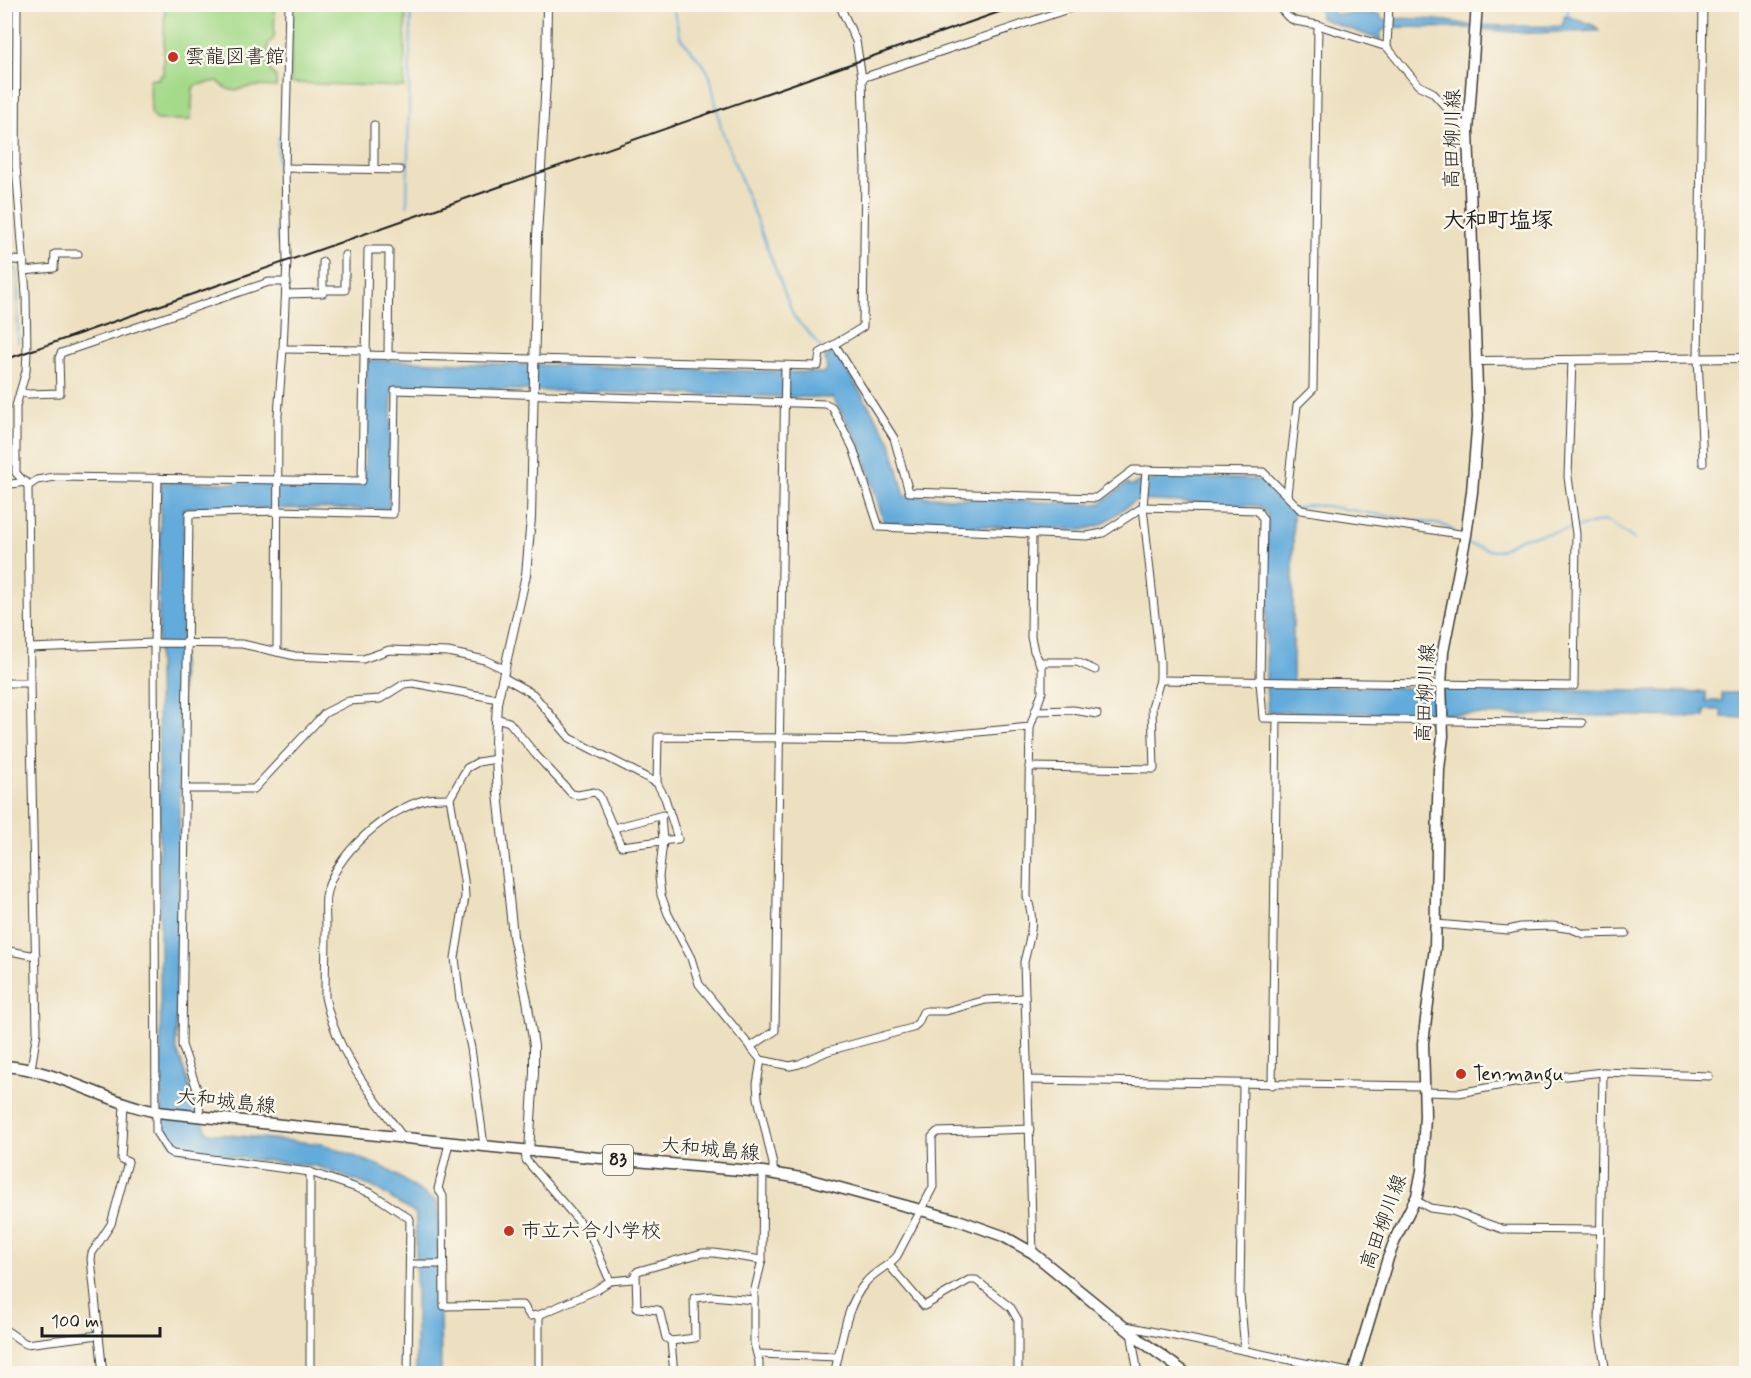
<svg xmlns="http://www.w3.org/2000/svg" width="1751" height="1378" viewBox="0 0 1751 1378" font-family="Mynerve,'Klee One',sans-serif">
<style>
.green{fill:#a5da8a;stroke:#607b53;stroke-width:1.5}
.water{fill:#64abdb;stroke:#40647c;stroke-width:1.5}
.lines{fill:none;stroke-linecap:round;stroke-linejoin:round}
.stream{stroke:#64abdb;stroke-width:2}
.canal{stroke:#64abdb;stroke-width:8}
.minor-casing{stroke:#3b3935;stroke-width:9}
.tertiary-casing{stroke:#3b3935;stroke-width:10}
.secondary-casing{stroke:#3b3935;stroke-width:13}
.primary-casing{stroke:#3b3935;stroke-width:13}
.minor{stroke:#fff;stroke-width:7}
.tertiary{stroke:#fff;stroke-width:8}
.secondary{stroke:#fff;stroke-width:10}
.primary{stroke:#fff;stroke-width:10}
.rail{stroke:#1c1c1c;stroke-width:2}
.poi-dot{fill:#c8321e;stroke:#fbf7ec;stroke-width:2}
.labels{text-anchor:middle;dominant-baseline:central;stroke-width:5;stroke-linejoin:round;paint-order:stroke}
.shield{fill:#fbf7ec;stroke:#5f5e5a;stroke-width:1.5}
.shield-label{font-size:18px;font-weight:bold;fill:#1c1c1c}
.poi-label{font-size:20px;fill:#1c1c1c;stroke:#fbf7ec;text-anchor:start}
.street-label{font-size:20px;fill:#1c1c1c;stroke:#fbf7ec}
.quarter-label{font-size:22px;font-weight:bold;fill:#1c1c1c;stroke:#fbf7ec}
</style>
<rect width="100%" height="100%" fill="#fbf7ec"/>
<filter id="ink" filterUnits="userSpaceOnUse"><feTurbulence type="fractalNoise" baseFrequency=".0167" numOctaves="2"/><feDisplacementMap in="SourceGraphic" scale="12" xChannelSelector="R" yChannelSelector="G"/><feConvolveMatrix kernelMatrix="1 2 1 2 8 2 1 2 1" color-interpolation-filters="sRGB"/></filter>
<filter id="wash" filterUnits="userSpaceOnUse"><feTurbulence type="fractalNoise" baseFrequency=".008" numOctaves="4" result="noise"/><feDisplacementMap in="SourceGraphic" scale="24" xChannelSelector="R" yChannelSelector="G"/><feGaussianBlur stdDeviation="1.35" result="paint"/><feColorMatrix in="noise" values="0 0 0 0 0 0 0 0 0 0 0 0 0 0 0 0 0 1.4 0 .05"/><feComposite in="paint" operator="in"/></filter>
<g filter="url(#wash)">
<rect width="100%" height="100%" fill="#ede0c0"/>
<g class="green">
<path d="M165 5H275L274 38 268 44V68L276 77V87C268 87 258 85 250 87 235 89 230 95 218 81L196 85 193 88 191 120H156L151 114 150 79H159V75H163Z"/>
<polygon points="292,5 406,5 404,87 291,83"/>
</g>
<g class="water">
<path d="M1319 5H1329V8L1335 14H1380L1382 20C1403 17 1425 19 1447 21 1454 22 1462 24 1470 25 1500 26 1531 27 1562 26L1565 15 1595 26 1599 31 1525 33 1469 28 1392 27 1381 31 1380 40 1320 18Z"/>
<path d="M834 350 890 440 905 496 1095 504 1101 503 1127 484 1131 486 1140 481H1152L1160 475 1261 480 1293 512V686L1706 692V701H1722V693H1746V718L1722 717 1721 710H1705V717L1268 712 1266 685 1267 514 1259 506 1136 500 1101 525 1082 530 884 523 861 446 833 398 392 387 389 509 184 508 176 1047C187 1076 194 1106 208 1133L323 1144 385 1168 438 1203 441 1373H416V1214L373 1187 316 1166 184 1152C159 1140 164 1125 161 1100L158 649 161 482 364 485 367 360 823 373 827 369 825 358Z"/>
</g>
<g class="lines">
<g class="stream">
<polyline points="672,4 680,37 705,67 710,76 721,128 794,317 822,348"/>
<polyline points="1568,17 1568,4"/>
<polyline points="407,206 411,4"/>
<polyline points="277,244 278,137"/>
<polyline points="4,264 16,269 18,279 18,343"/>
<polyline points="1289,511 1306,505 1325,506 1443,525 1456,532"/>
<polyline points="1468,544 1493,551 1500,550 1522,538 1567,530 1603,521 1610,523 1634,539"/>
</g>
<polyline class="canal" points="4,155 8,154"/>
</g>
</g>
<g filter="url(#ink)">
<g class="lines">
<g class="minor-casing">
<g id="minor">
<polyline points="17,4 16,166 26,294 27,352 26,371 16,406 16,473 28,486 30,683 37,1032 31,1069"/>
<polyline points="1276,4 1288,17 1295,21 1318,25 1387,47 1418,85 1432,92 1468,131"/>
<polyline points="1703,4 1698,358 1703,463"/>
<polyline points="1387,47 1389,4"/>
<polyline points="862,78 1083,4"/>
<polyline points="285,168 400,170"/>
<polyline points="374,169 374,125"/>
<polyline points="4,259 24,261"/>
<polyline points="24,271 54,268 55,254 78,254"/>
<polyline points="323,290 345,290 345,255"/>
<polyline points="286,294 323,293 323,262"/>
<polyline points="835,345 894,438 909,492 1096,498 1133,470 1263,472 1301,510 1466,535"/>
<polyline points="283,349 366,350"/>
<polyline points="366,355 368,250 389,250 388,356"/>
<polyline points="20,392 28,394 60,393 59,358 61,353 269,282 287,282"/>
<polyline points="158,478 154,643 156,1132 168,1151 173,1154 310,1172 371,1193 410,1219 408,1374"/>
<polyline points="4,485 26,482"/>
<polyline points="28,486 37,480 54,477 362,481 364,355 818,366 820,353 863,327 865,167 862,78 856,41 839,4"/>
<polyline points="1287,495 1297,405 1313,389 1318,25"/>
<path d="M1032 534 1031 637 1034 651 1042 667V692L1030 727 1027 897C1036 922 1030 937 1024 962L1033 1253"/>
<polyline points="30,648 154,643 242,644 295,656 363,659 389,650 448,652 485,660 504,669"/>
<polyline points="277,652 278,415 283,349 287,260 285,168 289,4"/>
<polyline points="1039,662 1077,662 1095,670"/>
<polyline points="503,677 533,694 570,738 657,783"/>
<polyline points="1160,680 1574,686 1576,534 1568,477 1572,360"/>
<polyline points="4,683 30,683"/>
<polyline points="1035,711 1073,710 1097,714"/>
<polyline points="496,718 509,722 536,755 572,794 578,795 594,792 599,795 621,846 678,839 665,798 657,783 658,737 906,739 1030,727"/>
<polyline points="1029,767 1154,769 1152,707 1160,680 1160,662 1143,507 1146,470"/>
<polyline points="186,789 254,789 325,713 349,701 380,699 404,684 413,683 498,699"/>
<polyline points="661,816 663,841 659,877 661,895 668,914 691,958 699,984 761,1060 790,1066 799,1064 828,1051 912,1028 918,1023 923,1012 927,1011 946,1011 986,1000 1025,998"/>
<polyline points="614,828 663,815"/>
<polyline points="1436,924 1508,930 1521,927 1552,926 1572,929 1584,934 1626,933"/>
<polyline points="4,950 36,956"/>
<polyline points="750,1047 775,1031 785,367"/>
<polyline points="761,1060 757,1084 758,1098 773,1164 773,1174"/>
<polyline points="1603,1072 1599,1327 1606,1374"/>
<polyline points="1028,1080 1424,1086"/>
<polyline points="1243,1084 1240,1295 1245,1350"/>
<polyline points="1272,1085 1277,718"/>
<polyline points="1425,1092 1459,1093 1530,1080 1603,1072 1709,1076"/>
<polyline points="200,1117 199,1095 182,1045 189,514 277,511 393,514 395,390 826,404 832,407 853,448 879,527 1087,536 1103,533 1143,507 1257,510 1263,519 1260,682 1263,718 1582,723"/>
<path d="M403 1137C369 1091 337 1054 325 997 325 974 326 951 326 928 326 918 325 906 326 896 333 855 388 808 428 799 435 798 443 798 450 798"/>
<polyline points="449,1143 438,1189 443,1196 444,1306 523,1305 530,1316 539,1315 594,1291 610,1281 632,1279 638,1271 702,1253 714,1253 762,1260"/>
<polyline points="484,1146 471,1048 460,1000 455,958 465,897 464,880 450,798 467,768 478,762 496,759"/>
<polyline points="525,1150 526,1160 590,1234 610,1281"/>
<polyline points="310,1172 310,1374"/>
<polyline points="1415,1200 1430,1208 1452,1211 1502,1229 1600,1230"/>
<polyline points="411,1264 443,1264"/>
<polyline points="889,1265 924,1306 969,1280 976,1280 1011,1308 1018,1320 1018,1374"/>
<polyline points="636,1273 637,1308 658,1310 660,1313 666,1338 671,1341 674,1374"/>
<polyline points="539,1315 539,1374"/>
<polyline points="1126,1326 1353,1373"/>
<polyline points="4,1329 26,1344 99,1335"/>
<polyline points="1131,1332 1138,1374"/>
<polyline points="671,1341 695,1338 694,1298 712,1296 754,1300"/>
<polyline points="758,1354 838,1357"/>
<polyline points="103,1374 91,1259 92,1253 111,1224 128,1162 121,1159 124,1104"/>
<polyline points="759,1374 759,1362 754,1343 754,1293 762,1260 763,1172"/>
<path d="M834 1374C842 1344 845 1306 866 1282 875 1271 888 1267 897 1256L933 1187 932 1137 937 1132 1030 1129"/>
</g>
</g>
<g class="tertiary-casing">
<g id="tertiary">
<polyline points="1478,361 1746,358"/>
<polyline points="529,1151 534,1073 534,1046 527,1000 513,936 498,793 495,741 497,703 526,575 531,518 537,236 546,81 547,4"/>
</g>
</g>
<g class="secondary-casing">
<polyline id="secondary" points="1353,1374 1388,1258 1397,1235 1417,1196 1422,1170 1425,1116 1423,1043 1435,947 1438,803 1439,769 1443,736 1441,684 1443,652 1466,535 1472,492 1478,417 1468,131 1477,4"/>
</g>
<g class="primary-casing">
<path id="primary" d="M4 1066C56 1069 105 1102 157 1112L589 1157 763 1172 807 1179 961 1221 1003 1236 1033 1253 1140 1340 1187 1374"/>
</g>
<use href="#minor" class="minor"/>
<use href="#tertiary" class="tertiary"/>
<use href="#secondary" class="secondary"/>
<use href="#primary" class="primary"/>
<polyline class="rail" points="4,360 1022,4"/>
</g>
</g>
<g class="poi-dot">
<circle cx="173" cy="57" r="6"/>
<circle cx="1461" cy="1074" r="6"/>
<circle cx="509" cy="1231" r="6"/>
</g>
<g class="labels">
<rect class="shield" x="603" y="1145" width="30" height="30" rx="4.5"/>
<g class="shield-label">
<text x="618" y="1160">83</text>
</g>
<g class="poi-label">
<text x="185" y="57">雲龍図書館</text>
<text x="1473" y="1074">Tenmangu</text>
<text x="521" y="1231">市立六合小学校</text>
</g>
<g class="street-label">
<text transform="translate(1453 139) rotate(-89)">高田柳川線</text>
<text transform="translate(1426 693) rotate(-87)">高田柳川線</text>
<text transform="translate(226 1102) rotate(6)">大和城島線</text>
<text transform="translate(710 1150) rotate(5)">大和城島線</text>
<text transform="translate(1384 1222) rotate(-70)">高田柳川線</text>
</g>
<g class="quarter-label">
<text x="1498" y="221">大和町塩塚</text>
</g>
</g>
<rect width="1751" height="1378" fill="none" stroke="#fbf7ec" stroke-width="24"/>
<path d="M42 1327v9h118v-9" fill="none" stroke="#1c1c1c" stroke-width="3"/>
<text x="51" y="1327" font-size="18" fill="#1c1c1c" stroke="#fbf7ec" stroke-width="4.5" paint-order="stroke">100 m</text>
</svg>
